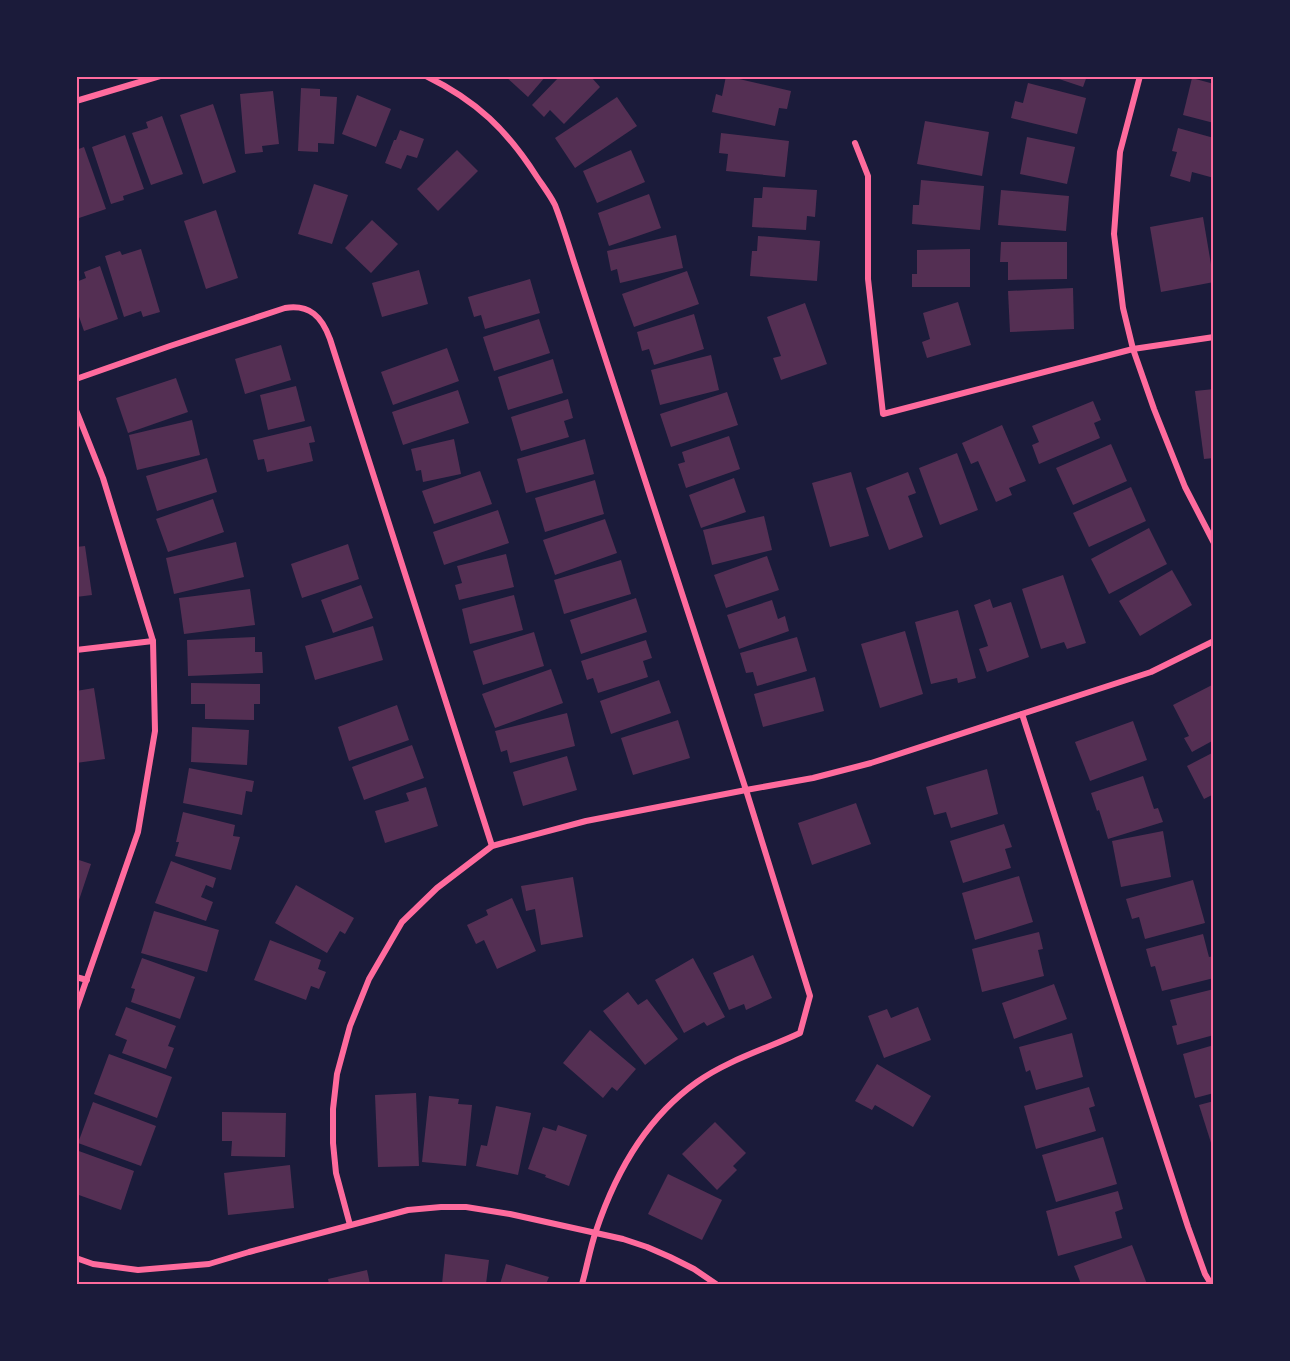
<svg xmlns="http://www.w3.org/2000/svg" width="1290" height="1361" viewBox="0 0 1290 1361" font-family="Rubik,sans-serif">
<style>
.building{fill:#542f53}
.lines{fill:none;stroke-linecap:round;stroke-linejoin:round}
.minor{stroke:#ff6b9d;stroke-width:6}
.neatline{fill:none;stroke:#ff6b9d;stroke-width:2}
</style>
<rect width="100%" height="100%" fill="#1b1b3a"/>
<g class="building">
<polygon points="505,76 546,76 528,97"/>
<polygon points="560,76 593,76 592,78 600,87 564,124 550,110 544,117 532,105"/>
<polygon points="726,76 791,91 787,109 779,108 775,126 712,112 716,94 722,96"/>
<polygon points="1050,76 1087,76 1083,87"/>
<polygon points="1192,78 1214,84 1214,123 1183,115"/>
<polygon points="1028,83 1086,98 1077,134 1011,118 1015,101 1023,103"/>
<polygon points="301,88 320,89 320,96 337,97 334,144 318,143 318,152 298,151"/>
<polygon points="273,91 279,144 262,146 263,152 245,154 240,94"/>
<polygon points="357,95 391,109 376,147 342,134"/>
<polygon points="617,97 637,126 575,168 555,138"/>
<polygon points="213,104 236,172 203,184 180,115"/>
<polygon points="162,116 183,174 151,185 132,133 148,128 146,122"/>
<polygon points="925,121 989,132 982,176 917,164"/>
<polygon points="1178,128 1214,138 1214,178 1192,172 1190,182 1170,176 1177,152 1172,151"/>
<polygon points="400,130 424,139 417,158 407,155 401,169 385,163 394,140 396,140"/>
<polygon points="721,133 789,141 785,177 726,171 728,154 719,153"/>
<polygon points="125,135 144,189 123,196 124,200 111,204 92,147"/>
<polygon points="1027,137 1075,147 1067,184 1020,174"/>
<polygon points="84,147 106,209 76,219 76,150"/>
<polygon points="457,150 478,171 438,211 417,189"/>
<polygon points="631,150 645,182 597,203 583,171"/>
<polygon points="921,180 984,186 980,230 912,224 913,205 919,205"/>
<polygon points="314,184 348,195 332,244 298,234"/>
<polygon points="763,187 817,190 815,217 807,216 806,230 752,227 754,198 762,198"/>
<polygon points="1001,190 1069,196 1066,231 998,225"/>
<polygon points="649,194 661,228 609,246 598,213"/>
<polygon points="216,210 238,278 206,289 184,221"/>
<polygon points="1203,217 1214,282 1161,292 1150,227"/>
<polygon points="372,220 398,244 371,273 345,248"/>
<polygon points="676,235 683,268 620,283 617,269 611,271 607,251"/>
<polygon points="758,236 820,241 817,281 750,276 752,251 757,251"/>
<polygon points="1001,242 1067,242 1067,279 1008,280 1008,262 1000,262"/>
<polygon points="141,249 160,312 143,317 141,311 124,317 105,256 120,251 122,255"/>
<polygon points="970,249 970,287 912,287 912,274 917,274 917,250"/>
<polygon points="100,266 118,319 84,331 76,308 76,282 86,278 84,272"/>
<polygon points="419,270 428,304 382,317 372,283"/>
<polygon points="687,271 699,304 634,327 622,294"/>
<polygon points="530,279 540,313 485,329 481,315 474,317 468,297"/>
<polygon points="1073,288 1074,329 1010,332 1008,291"/>
<polygon points="958,302 971,345 927,358 922,342 930,339 923,313"/>
<polygon points="805,303 827,364 781,380 773,358 781,356 767,317"/>
<polygon points="694,314 704,349 654,365 649,349 642,351 637,332"/>
<polygon points="539,319 550,353 494,371 483,337"/>
<polygon points="281,345 291,380 245,394 235,359"/>
<polygon points="447,348 459,381 393,405 381,372"/>
<polygon points="711,355 719,390 660,405 651,370"/>
<polygon points="553,359 563,393 508,410 498,377"/>
<polygon points="176,378 188,412 128,433 116,398"/>
<polygon points="296,386 305,421 268,430 260,395"/>
<polygon points="1214,389 1214,458 1204,459 1195,391"/>
<polygon points="458,390 469,423 403,445 392,412"/>
<polygon points="727,392 738,425 671,447 660,414"/>
<polygon points="568,399 573,418 564,421 569,437 521,451 511,417"/>
<polygon points="1093,401 1101,420 1094,423 1100,438 1039,464 1032,445 1039,442 1032,426"/>
<polygon points="192,420 200,455 137,470 129,435"/>
<polygon points="1002,425 1026,481 1009,488 1012,495 996,502 978,461 971,464 962,443"/>
<polygon points="311,426 315,442 309,443 313,461 267,472 264,459 258,460 253,440"/>
<polygon points="729,436 740,469 686,488 678,464 685,462 682,452"/>
<polygon points="454,439 461,474 423,482 421,470 416,471 411,449"/>
<polygon points="585,439 594,474 526,493 517,459"/>
<polygon points="1111,444 1127,481 1073,505 1056,468"/>
<polygon points="957,453 978,510 940,525 919,468"/>
<polygon points="207,458 217,492 157,511 146,476"/>
<polygon points="480,471 492,504 434,524 422,491"/>
<polygon points="851,472 869,536 830,547 812,483"/>
<polygon points="908,472 916,493 908,496 923,537 889,550 866,488"/>
<polygon points="734,478 746,512 701,528 689,495"/>
<polygon points="595,480 604,514 545,532 535,498"/>
<polygon points="1131,487 1146,521 1089,547 1073,513"/>
<polygon points="213,499 224,532 168,552 156,519"/>
<polygon points="498,510 509,543 444,565 433,532"/>
<polygon points="764,516 772,550 712,565 703,530"/>
<polygon points="605,519 617,553 555,575 543,540"/>
<polygon points="1149,528 1167,564 1109,594 1091,559"/>
<polygon points="236,542 244,577 174,594 166,558"/>
<polygon points="348,544 359,579 302,598 291,564"/>
<polygon points="85,546 92,595 76,597 76,547"/>
<polygon points="506,554 514,587 459,600 455,585 462,583 457,566"/>
<polygon points="767,556 779,590 726,608 714,575"/>
<polygon points="621,560 631,594 564,614 554,580"/>
<polygon points="1172,570 1192,605 1140,636 1119,601"/>
<polygon points="1063,575 1086,643 1067,649 1064,642 1041,649 1022,589"/>
<polygon points="361,585 373,618 333,633 321,600"/>
<polygon points="250,589 255,625 184,634 179,598"/>
<polygon points="514,595 523,630 470,644 462,609"/>
<polygon points="636,598 647,632 581,654 570,620"/>
<polygon points="990,599 993,608 1011,602 1029,657 987,672 979,649 988,646 974,605"/>
<polygon points="772,600 778,619 785,616 789,631 739,649 727,615"/>
<polygon points="958,610 976,678 958,683 957,678 931,684 915,622"/>
<polygon points="373,626 383,660 315,680 305,646"/>
<polygon points="905,631 923,694 880,708 861,644"/>
<polygon points="534,632 544,666 483,685 473,651"/>
<polygon points="255,637 255,652 262,652 263,673 188,676 187,640"/>
<polygon points="797,637 807,671 757,686 753,672 746,673 740,653"/>
<polygon points="646,640 652,658 643,661 648,677 598,693 593,678 587,680 581,661"/>
<polygon points="551,669 563,703 495,728 482,694"/>
<polygon points="815,677 824,711 763,727 754,694"/>
<polygon points="659,680 671,713 611,734 600,701"/>
<polygon points="191,683 260,684 260,704 254,704 254,720 205,719 205,704 191,704"/>
<polygon points="1214,684 1214,740 1192,752 1184,738 1189,736 1173,705"/>
<polygon points="94,688 105,759 76,763 76,691"/>
<polygon points="397,705 409,740 349,761 338,727"/>
<polygon points="567,713 575,746 510,763 507,750 501,752 495,731"/>
<polygon points="678,720 690,758 633,775 621,738"/>
<polygon points="1133,721 1147,760 1090,781 1075,742"/>
<polygon points="192,727 249,730 247,765 191,762"/>
<polygon points="412,745 424,778 364,800 352,767"/>
<polygon points="1214,752 1214,794 1204,799 1187,766"/>
<polygon points="567,756 577,790 523,806 513,772"/>
<polygon points="189,768 254,781 252,792 246,791 242,815 183,803"/>
<polygon points="987,769 998,814 951,828 946,812 934,815 926,787"/>
<polygon points="1143,776 1154,809 1158,808 1163,822 1108,839 1099,810 1097,811 1091,793"/>
<polygon points="426,787 438,826 385,843 375,811 409,801 406,793"/>
<polygon points="856,803 871,844 812,865 798,823"/>
<polygon points="183,812 235,825 233,836 240,837 231,870 175,856 179,842 176,842"/>
<polygon points="1004,824 1012,847 1005,849 1011,868 963,883 950,841"/>
<polygon points="1163,831 1171,877 1121,887 1112,841"/>
<polygon points="76,859 91,864 77,906 76,906"/>
<polygon points="171,861 216,878 213,888 206,885 201,897 213,902 206,921 155,903"/>
<polygon points="1019,876 1033,922 975,940 962,893"/>
<polygon points="573,877 583,937 541,945 535,909 526,911 521,886"/>
<polygon points="1193,880 1205,923 1145,939 1139,917 1132,919 1126,899"/>
<polygon points="296,885 354,918 345,934 340,931 327,953 275,923"/>
<polygon points="512,898 536,951 497,969 484,940 476,944 467,925 488,915 486,910"/>
<polygon points="154,911 219,930 207,972 141,953"/>
<polygon points="1039,932 1043,949 1038,950 1044,976 982,992 972,949"/>
<polygon points="1203,934 1209,957 1214,956 1214,978 1162,991 1155,966 1151,967 1146,949"/>
<polygon points="270,940 321,960 318,969 326,972 319,989 311,986 306,1000 254,980"/>
<polygon points="753,955 772,998 746,1010 744,1004 729,1010 713,973"/>
<polygon points="142,958 195,977 180,1019 131,1002 135,989 131,988"/>
<polygon points="693,958 725,1017 707,1026 704,1022 684,1033 655,980"/>
<polygon points="1054,984 1067,1019 1014,1039 1002,1003"/>
<polygon points="1214,989 1214,1035 1177,1045 1172,1026 1177,1025 1170,1000"/>
<polygon points="628,992 638,1005 647,999 678,1039 645,1065 603,1011"/>
<polygon points="126,1007 176,1026 168,1046 174,1048 166,1069 122,1053 127,1040 115,1035"/>
<polygon points="918,1007 931,1040 884,1058 868,1016 887,1009 891,1018"/>
<polygon points="590,1030 636,1069 617,1091 612,1087 603,1098 563,1063"/>
<polygon points="1072,1033 1083,1077 1036,1090 1030,1070 1026,1072 1019,1047"/>
<polygon points="1214,1045 1214,1093 1195,1098 1183,1054"/>
<polygon points="109,1054 172,1077 157,1118 94,1094"/>
<polygon points="877,1064 931,1096 913,1127 875,1105 872,1110 855,1101"/>
<polygon points="1089,1087 1095,1106 1089,1108 1096,1131 1036,1149 1024,1106"/>
<polygon points="416,1093 419,1166 378,1167 375,1095"/>
<polygon points="429,1096 459,1099 458,1104 472,1105 466,1166 422,1162"/>
<polygon points="1214,1101 1214,1149 1213,1149 1199,1105"/>
<polygon points="93,1102 156,1126 141,1166 78,1143"/>
<polygon points="496,1106 531,1113 518,1175 476,1166 481,1145 487,1146"/>
<polygon points="222,1112 286,1113 285,1157 231,1156 232,1141 222,1141"/>
<polygon points="715,1122 746,1153 733,1166 737,1170 717,1190 682,1154"/>
<polygon points="558,1125 587,1135 569,1186 545,1177 546,1175 528,1169 543,1127 556,1131"/>
<polygon points="1103,1137 1117,1184 1056,1202 1042,1155"/>
<polygon points="76,1150 134,1171 121,1210 76,1194"/>
<polygon points="290,1165 294,1208 228,1215 224,1173"/>
<polygon points="668,1174 722,1200 702,1240 648,1214"/>
<polygon points="1118,1191 1123,1209 1115,1212 1122,1238 1058,1256 1046,1211"/>
<polygon points="1132,1245 1147,1284 1081,1284 1074,1266"/>
<polygon points="445,1254 489,1260 486,1284 442,1284"/>
<polygon points="506,1264 549,1277 546,1284 500,1284"/>
<polygon points="367,1270 370,1284 329,1284 328,1279"/>
</g>
<g class="lines">
<g class="minor">
<path d="M426 76C477 101 507 130 537 177 543 186 550 195 555 205 562 223 568 243 574 262L746 790 810 996 800 1033C766 1049 728 1060 697 1082 646 1118 615 1174 596 1231 590 1248 587 1267 582 1284"/>
<polyline points="1140,76 1120,152 1114,234 1123,308 1133,349 1154,409 1185,487 1214,543"/>
<polyline points="76,101 160,76"/>
<polyline points="855,143 868,176 868,279 883,414 1133,349 1214,337"/>
<path d="M76 379 170 346 285 308C310 304 322 317 330 339L492 846"/>
<polyline points="76,410 103,478 153,641 155,731 138,832 76,1010"/>
<polyline points="76,650 153,641"/>
<polyline points="1022,714 1188,1227 1205,1274 1211,1284"/>
<polyline points="76,977 87,980"/>
<polyline points="350,1225 336,1173 333,1143 333,1109 337,1074 350,1026 369,979 402,922 437,888 492,846 586,821 746,790 813,778 871,763 1151,672 1214,641"/>
<polyline points="76,1258 93,1264 138,1270 209,1264 249,1252 408,1210 441,1207 466,1207 510,1214 623,1239 647,1247 670,1257 694,1269 716,1284"/>
</g>
</g>
<rect width="1290" height="1361" fill="none" stroke="#1b1b3a" stroke-width="156"/>
<rect x="78" y="78" width="1134" height="1205" class="neatline"/>
</svg>
